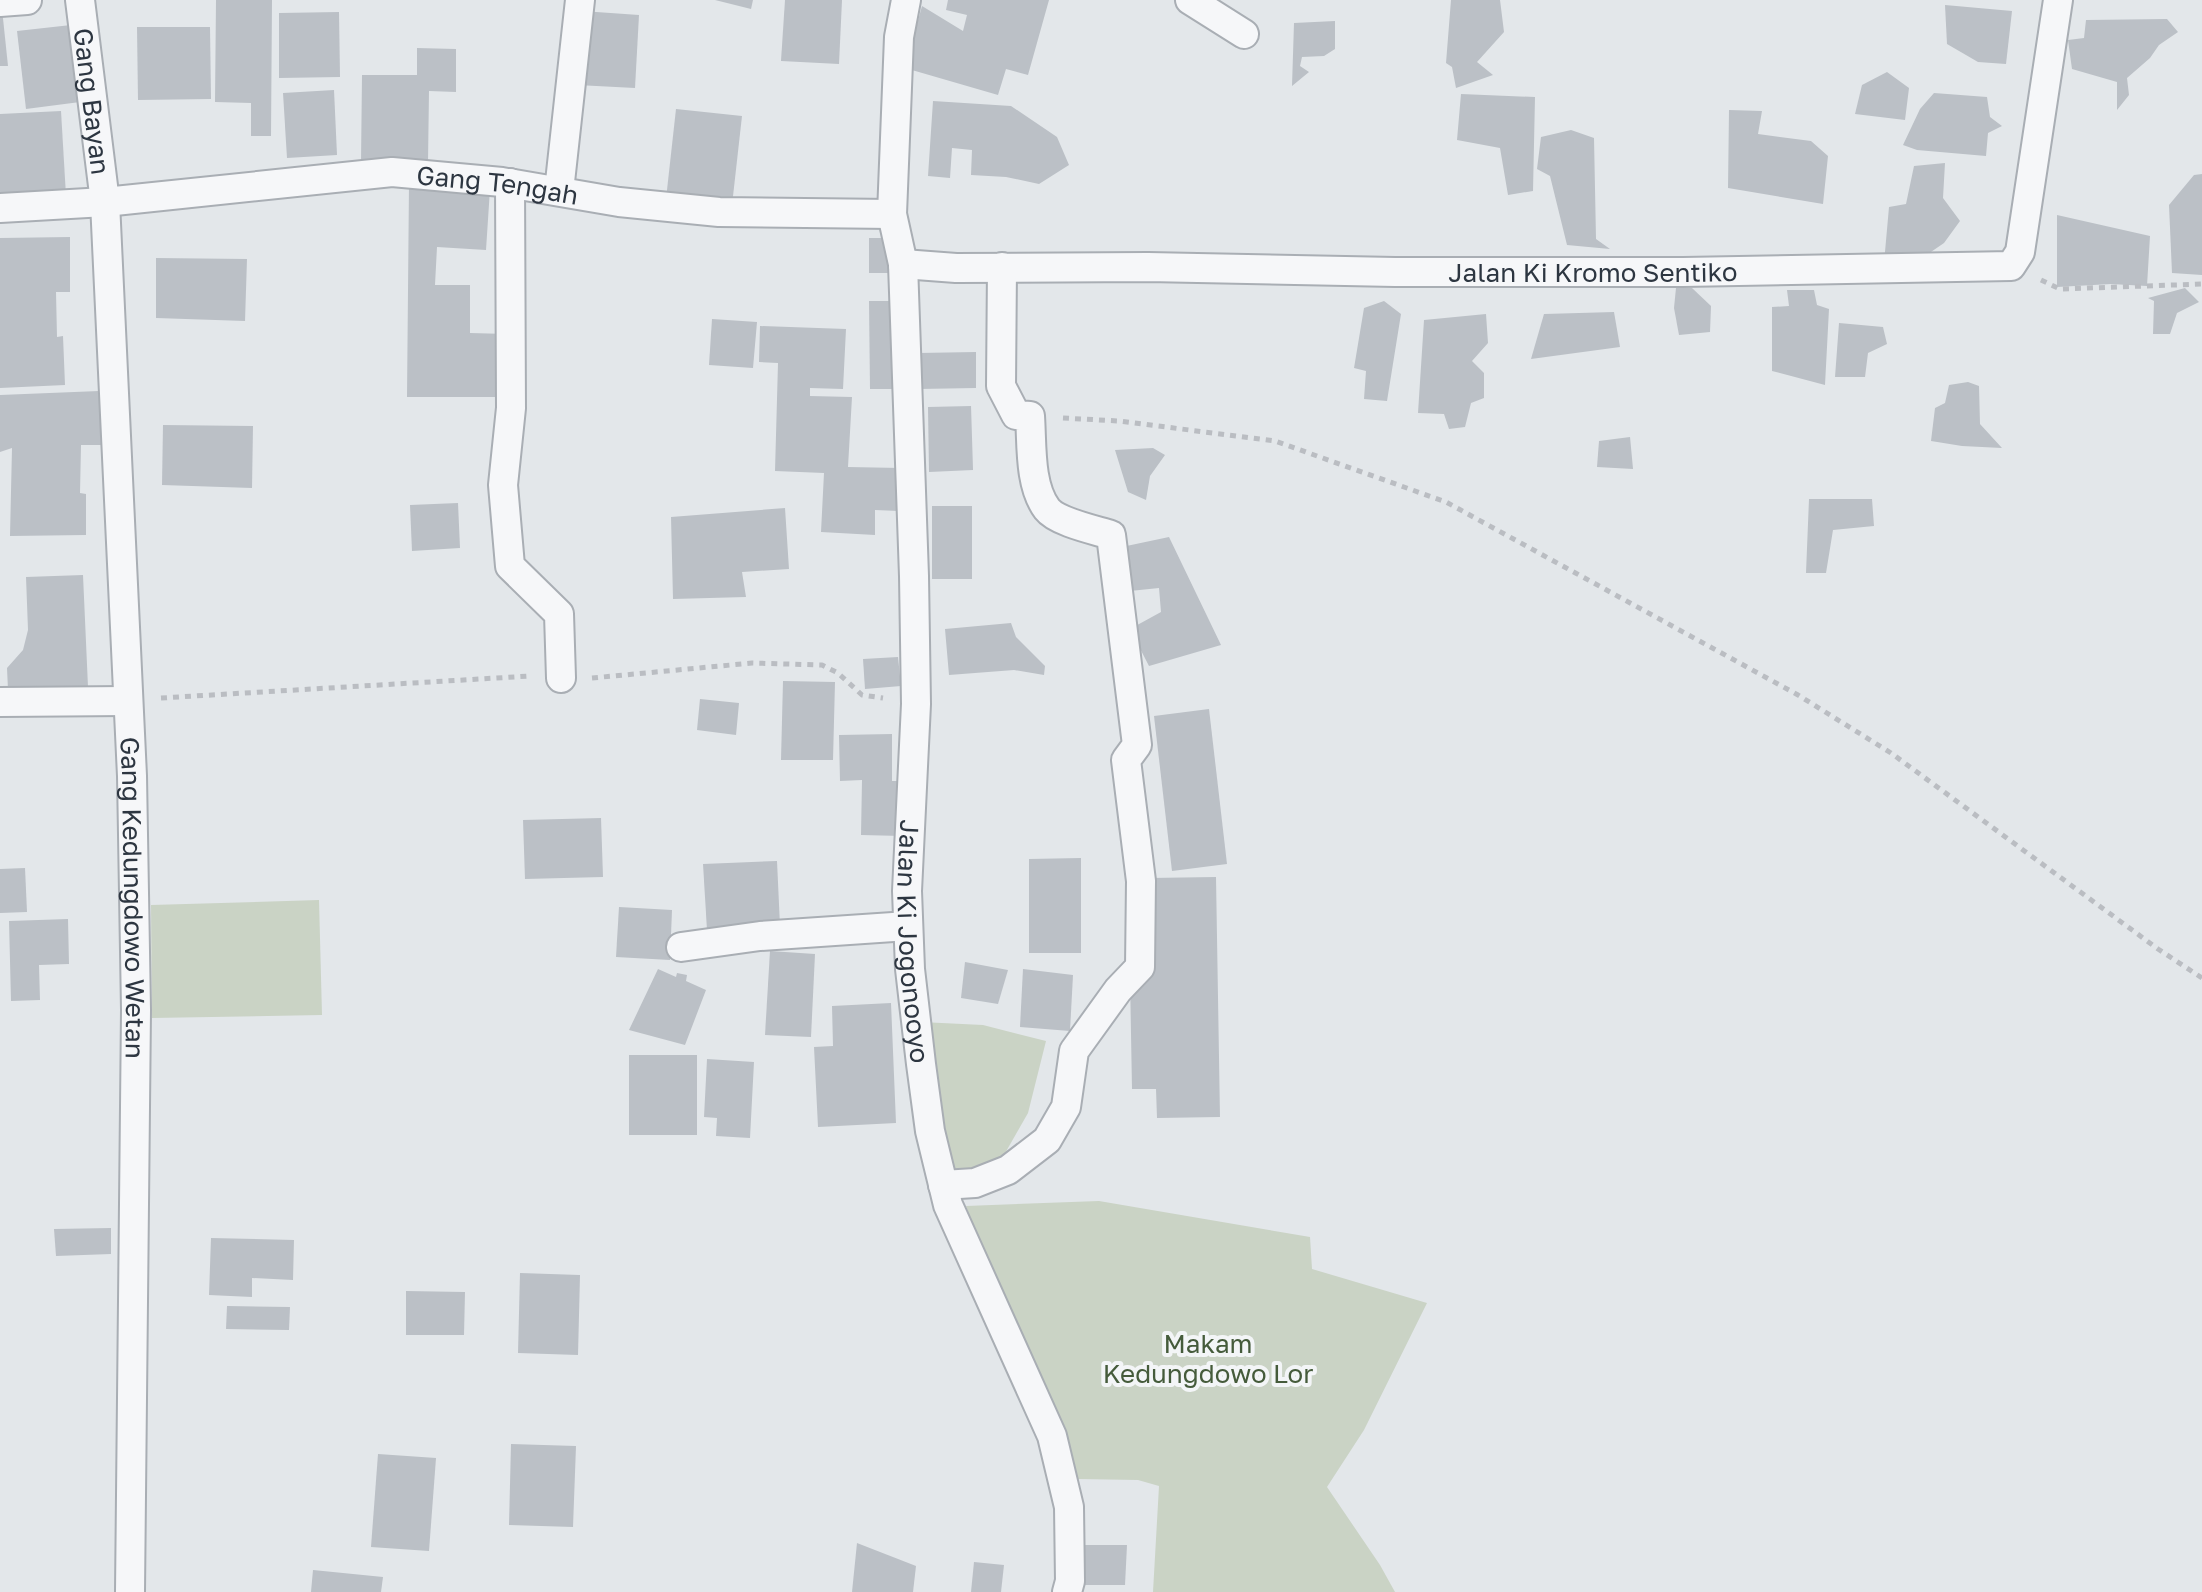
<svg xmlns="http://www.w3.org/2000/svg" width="2202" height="1592" viewBox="0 0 2202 1592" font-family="'Golos Text',sans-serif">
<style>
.green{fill:#cad3c5}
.building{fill:#bbc0c6}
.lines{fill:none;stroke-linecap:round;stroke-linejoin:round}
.minor-casing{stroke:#a9aeb4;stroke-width:32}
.path{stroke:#babdc2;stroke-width:5;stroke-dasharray:6 6;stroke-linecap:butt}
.minor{stroke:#f6f7f9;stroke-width:28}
.labels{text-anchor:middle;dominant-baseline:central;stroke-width:8;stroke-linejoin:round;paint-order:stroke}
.street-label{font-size:26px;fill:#2d3641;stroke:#f3f5f7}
.park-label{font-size:26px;fill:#455b3b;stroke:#f3f5f7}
</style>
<rect width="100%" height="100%" fill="#e3e7ea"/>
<g class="green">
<polygon points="319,900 322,1015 152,1018 151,905"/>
<polygon points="921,1022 983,1025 1046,1041 1028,1113 1004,1155 963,1179 949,1179"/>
<polygon points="1099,1201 1310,1237 1312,1269 1427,1303 1364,1430 1327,1487 1380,1565 1395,1592 1153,1592 1159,1486 1138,1480 1078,1479 1063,1423 1012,1334 966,1206"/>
</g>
<g class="building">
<polygon points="216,0 272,0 271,136 251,136 251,103 215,102"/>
<polygon points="715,0 753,0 751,9"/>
<polygon points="785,0 842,0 839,64 781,61"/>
<polygon points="948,0 1049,0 1028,75 1006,69 998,95 905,68 922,6 963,31 967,15 946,10"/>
<polygon points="1451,0 1500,0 1504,32 1477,62 1493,75 1456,88 1452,67 1446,63"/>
<polygon points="1945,5 2012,11 2006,64 1978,62 1947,44"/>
<polygon points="0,9 2,9 8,66 0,66"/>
<polygon points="582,11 639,15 635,88 577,85"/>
<polygon points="339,12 340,77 279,78 279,13"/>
<polygon points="2167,19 2178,32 2159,45 2150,58 2127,78 2129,95 2117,110 2117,82 2072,69 2068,40 2084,38 2086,20"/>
<polygon points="1335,21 1335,49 1324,56 1302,57 1300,66 1309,72 1292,86 1294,23"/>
<polygon points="71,25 80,102 26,109 17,31"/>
<polygon points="137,27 210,27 211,99 138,100"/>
<polygon points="417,48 456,49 456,92 429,91 428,162 361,162 362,75 417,75"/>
<polygon points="1887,72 1909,88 1905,120 1855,114 1862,85"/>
<polygon points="334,90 337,155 287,158 283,93"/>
<polygon points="1934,93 1987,97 1990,117 2002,126 1988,133 1986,156 1917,150 1903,145 1920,109"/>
<polygon points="1461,94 1535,97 1533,191 1508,195 1500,148 1457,140"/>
<polygon points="933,101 1011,106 1057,137 1069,165 1039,184 1006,177 971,175 972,150 952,148 950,178 928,176"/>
<polygon points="676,109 742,116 732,205 666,199"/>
<polygon points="1729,110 1762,111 1758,134 1811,141 1828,156 1823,204 1728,188"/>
<polygon points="61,111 66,196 0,200 0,114"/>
<polygon points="1571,130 1594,138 1596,239 1610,249 1567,245 1550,176 1537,169 1541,137"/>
<polygon points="1945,163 1943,198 1960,221 1944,243 1925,256 1884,263 1889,207 1906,204 1914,166"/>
<polygon points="2202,174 2202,275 2172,273 2169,205 2194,175"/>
<polygon points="409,184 490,189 486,250 437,247 435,285 470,285 470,333 507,334 507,397 407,397"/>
<polygon points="2057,215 2150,236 2147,286 2111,284 2057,287"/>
<polygon points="70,237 70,292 56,292 57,337 63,336 65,385 0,388 0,238"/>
<rect x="869" y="238" width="21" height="35"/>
<polygon points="156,258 247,259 245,321 156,318"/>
<polygon points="1676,288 1692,288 1711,306 1710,332 1679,335 1674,308"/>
<polygon points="2185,288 2199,302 2177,313 2170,334 2153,334 2154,301 2148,298"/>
<polygon points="1787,290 1814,290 1817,305 1829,309 1825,385 1772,371 1772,307 1789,306"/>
<polygon points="869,301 895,301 896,389 870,389"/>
<polygon points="1384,301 1401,314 1387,401 1364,399 1366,371 1354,368 1364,308"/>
<polygon points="1614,312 1620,347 1531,359 1544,314"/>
<polygon points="1486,314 1488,343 1472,361 1484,373 1484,398 1471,403 1465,427 1449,429 1444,414 1418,413 1424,320"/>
<polygon points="712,319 757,322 753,368 709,365"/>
<polygon points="1839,323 1883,327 1887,344 1868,353 1865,377 1835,377"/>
<polygon points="760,326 846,329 843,389 810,388 810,396 852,397 848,467 901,468 899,511 875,510 875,535 821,532 824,473 775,471 778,363 759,362"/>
<polygon points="976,352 976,388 919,389 918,353"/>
<polygon points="1968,382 1979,386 1980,424 2002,448 1962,446 1931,441 1935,408 1945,403 1949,385"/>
<polygon points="99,391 101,445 81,445 80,493 86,494 86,535 10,536 12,448 0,452 0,395"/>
<polygon points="971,406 973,470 929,472 928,407"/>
<polygon points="163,425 253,426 252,488 162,485"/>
<polygon points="1630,437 1633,469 1597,467 1599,441"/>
<polygon points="1153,448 1165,455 1150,476 1146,500 1128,492 1115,450"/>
<polygon points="1809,499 1872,499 1874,526 1833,530 1826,573 1806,573"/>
<polygon points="458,503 460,548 412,551 410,505"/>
<rect x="932" y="506" width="40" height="73"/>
<polygon points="785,508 789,569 742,572 746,597 673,599 671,517"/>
<polygon points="1169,537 1221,645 1149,666 1130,629 1161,612 1159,588 1130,591 1117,548"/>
<polygon points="83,575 88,687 8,690 7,668 23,650 28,630 26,577"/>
<polygon points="1011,623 1016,637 1045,666 1044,675 1014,670 949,675 945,629"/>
<polygon points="898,657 901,686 865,689 863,659"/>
<polygon points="783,681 835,682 833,760 781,760"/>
<polygon points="700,699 739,703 736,735 697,730"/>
<polygon points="1209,709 1227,864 1172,871 1154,716"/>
<polygon points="892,734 892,781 903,781 902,836 861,835 862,780 840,781 839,735"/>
<polygon points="601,818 603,877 525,879 523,820"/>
<polygon points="1081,858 1081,953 1029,953 1029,859"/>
<polygon points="777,861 780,926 707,930 703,864"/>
<polygon points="25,868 27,912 0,913 0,869"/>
<polygon points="1216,877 1220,1117 1157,1118 1156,1089 1132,1089 1130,978 1151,977 1149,878"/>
<polygon points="619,907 672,910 670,960 616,957"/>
<polygon points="68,919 69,964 39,965 40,1000 11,1001 9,921"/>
<polygon points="770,951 815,954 811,1037 765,1035"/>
<polygon points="965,962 1008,970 998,1004 961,998"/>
<polygon points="658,969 676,977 677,973 687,975 686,981 706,990 685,1045 629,1030"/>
<polygon points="1023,969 1073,975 1070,1031 1020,1027"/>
<polygon points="891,1003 896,1123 818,1127 814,1047 833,1046 832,1006"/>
<rect x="629" y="1055" width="68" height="80"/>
<polygon points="707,1059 754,1062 750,1138 716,1136 717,1118 704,1117"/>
<polygon points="111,1228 111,1254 56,1256 54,1229"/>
<polygon points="211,1238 294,1240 293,1280 252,1278 252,1297 209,1295"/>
<polygon points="520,1273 580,1275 578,1355 518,1353"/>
<polygon points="406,1291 465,1292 464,1335 406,1335"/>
<polygon points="227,1306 290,1307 289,1330 226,1329"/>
<polygon points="511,1444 576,1446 573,1527 509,1525"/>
<polygon points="378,1454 436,1458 429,1551 371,1547"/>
<polygon points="857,1543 916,1566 913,1592 852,1592"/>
<polygon points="1084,1545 1127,1545 1125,1585 1083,1585"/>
<polygon points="974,1562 1004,1565 1001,1592 971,1592"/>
<polygon points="313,1570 383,1577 381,1592 311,1592"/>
</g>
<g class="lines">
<g class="minor-casing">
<g id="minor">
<path id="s1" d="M80 0 105 202 132 776 136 1010 130 1592"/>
<path id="s2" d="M906 0 899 37 892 214 903 264 914 576 916 704 907 891 910 969 921 1064 930 1131 948 1205 1052 1436 1069 1507 1070 1581 1067 1592"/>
<polyline points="1190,0 1244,34"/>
<polyline points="0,2 27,0"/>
<polyline points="510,183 511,408 503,485 510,566 559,614 561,678"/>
<polyline points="559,191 580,0"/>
<path id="s3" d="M0 208 105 202 392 172 502 182 619 202 719 212 892 214"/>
<path id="s4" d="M903 264 956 268 1148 267 1395 272H1683L2011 266 2020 252 2058 0"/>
<polyline points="0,702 127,701"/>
<polyline points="681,947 760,936 908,926"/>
<path d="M943 1185 975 1183 1008 1170 1047 1140 1066 1107 1074 1051 1118 990 1140 967 1141 881 1126 760 1137 745 1111 535C1095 530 1057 522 1047 509 1029 485 1032 444 1030 416L1016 415 1001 386 1002 267"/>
</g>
</g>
<g class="path">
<polyline points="2041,280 2060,289 2202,284"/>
<polyline points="1063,418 1119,421 1275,441 1446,502 1798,695 1891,753 2158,949 2202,978"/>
<polyline points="592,678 752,663 822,665 838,673 862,695 883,698"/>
<polyline points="161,698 530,676"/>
</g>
<use href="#minor" class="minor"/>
</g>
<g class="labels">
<g class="street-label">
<text stroke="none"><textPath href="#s1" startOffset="102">Gang Bayan</textPath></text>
<text stroke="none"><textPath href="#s3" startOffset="500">Gang Tengah</textPath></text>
<text stroke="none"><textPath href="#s4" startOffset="690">Jalan Ki Kromo Sentiko</textPath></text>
<text stroke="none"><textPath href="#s1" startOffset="900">Gang Kedungdowo Wetan</textPath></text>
<text stroke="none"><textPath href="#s2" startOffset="944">Jalan Ki Jogonooyo</textPath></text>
</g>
<g class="park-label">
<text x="1208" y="1343">Makam<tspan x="1208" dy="30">Kedungdowo Lor</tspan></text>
</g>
</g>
</svg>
